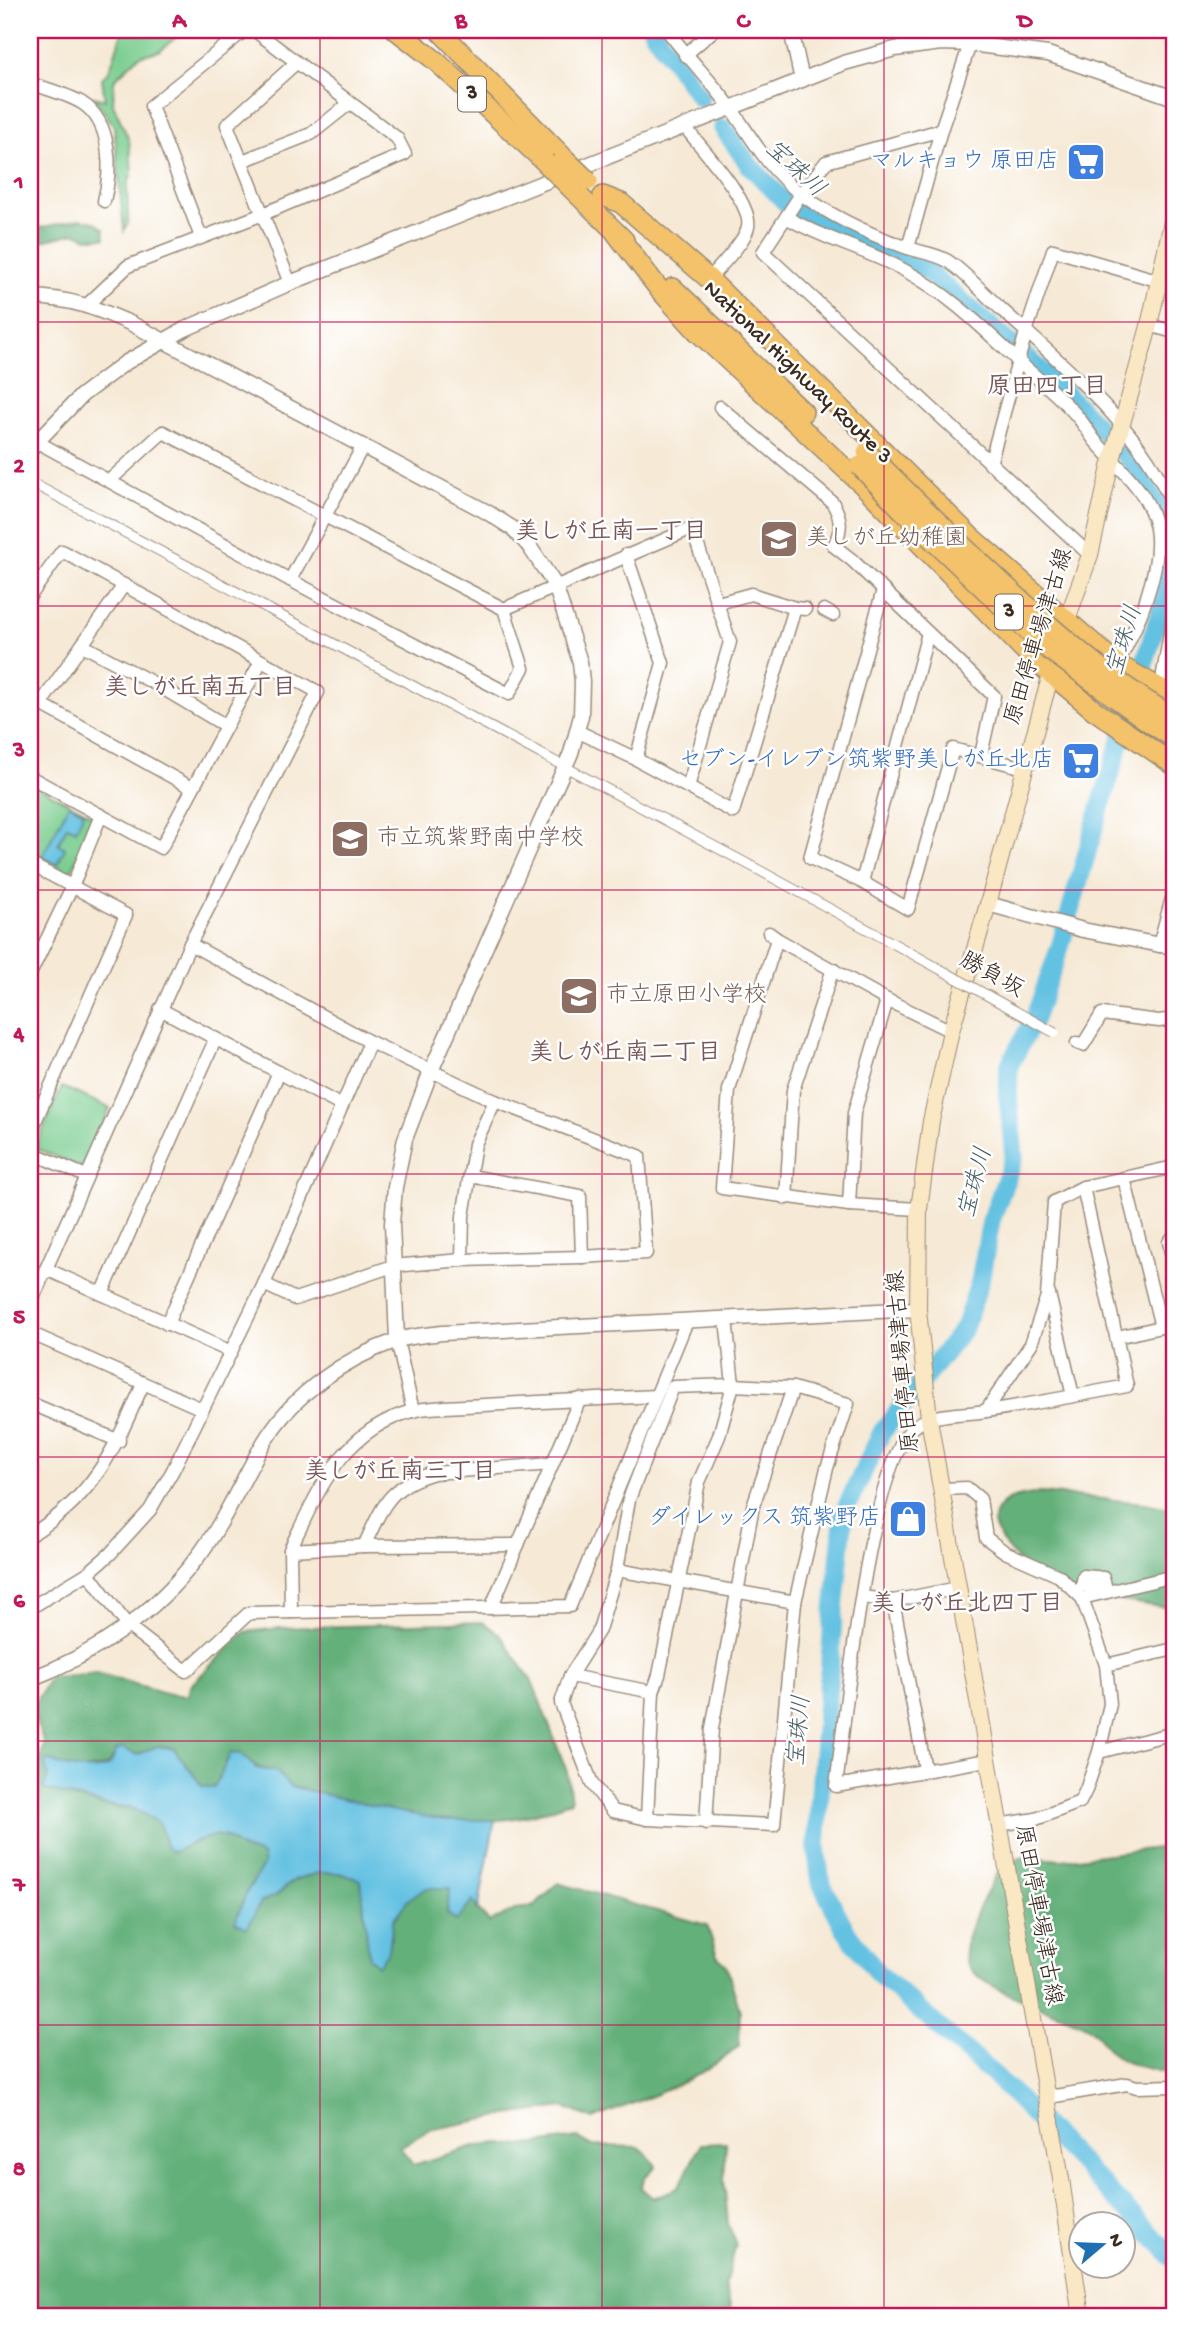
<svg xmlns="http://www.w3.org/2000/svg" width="1204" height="2347" viewBox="0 0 1204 2347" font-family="'Gochi Hand','Klee One',sans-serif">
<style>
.green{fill:#7acd90;stroke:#5a7c57;stroke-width:2}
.forest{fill:#63b07a;stroke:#4f6d4c;stroke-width:2}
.water{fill:#64c1e2;stroke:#507680;stroke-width:2}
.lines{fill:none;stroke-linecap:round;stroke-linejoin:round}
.stream{stroke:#64c1e2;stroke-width:3.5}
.river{stroke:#64c1e2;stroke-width:19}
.pedestrian-casing{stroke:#988a7a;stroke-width:11}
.minor-casing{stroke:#988a7a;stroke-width:15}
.tertiary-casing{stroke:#988a7a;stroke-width:17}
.secondary-casing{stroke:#988a7a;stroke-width:18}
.trunk-casing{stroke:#988a7a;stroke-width:22}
.pedestrian{stroke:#fff;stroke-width:9}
.minor{stroke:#fff;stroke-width:12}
.tertiary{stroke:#fff;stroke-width:14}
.secondary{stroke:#fae7c3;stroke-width:16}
.trunk{stroke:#f3c26a;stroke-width:19}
.pedestrian-bridge-casing{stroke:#988a7a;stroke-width:11;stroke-linecap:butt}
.trunk-bridge-casing{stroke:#988a7a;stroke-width:22;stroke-linecap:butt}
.pedestrian-bridge{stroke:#fff;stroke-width:9}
.trunk-bridge{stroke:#f3c26a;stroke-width:19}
.grid{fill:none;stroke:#c2185b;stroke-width:2;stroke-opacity:0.55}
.labels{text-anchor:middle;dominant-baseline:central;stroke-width:5;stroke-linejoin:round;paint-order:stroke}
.shield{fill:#fff;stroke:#766a62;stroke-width:2}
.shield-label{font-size:21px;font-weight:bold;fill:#3b2a1e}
.shop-label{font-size:23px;fill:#366cbe;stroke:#fff;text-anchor:end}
.street-label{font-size:23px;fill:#3b2a1e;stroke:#fff}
.education-label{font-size:23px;fill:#785e54;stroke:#fff;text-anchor:start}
.water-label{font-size:24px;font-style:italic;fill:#495f63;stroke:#fff}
.neighbourhood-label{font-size:24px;font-weight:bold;fill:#795657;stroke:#fff}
.neatline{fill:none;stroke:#c2185b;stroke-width:2.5}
.grid-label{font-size:23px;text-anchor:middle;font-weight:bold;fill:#c2185b}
</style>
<rect width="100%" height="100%" fill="#fff"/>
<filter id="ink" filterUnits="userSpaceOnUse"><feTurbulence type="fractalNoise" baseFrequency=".0143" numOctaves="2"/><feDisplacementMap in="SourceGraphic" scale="14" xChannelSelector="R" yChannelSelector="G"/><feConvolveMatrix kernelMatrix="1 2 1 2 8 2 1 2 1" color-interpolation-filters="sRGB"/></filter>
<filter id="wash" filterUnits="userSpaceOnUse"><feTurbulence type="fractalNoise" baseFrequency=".00686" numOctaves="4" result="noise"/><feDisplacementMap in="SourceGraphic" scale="28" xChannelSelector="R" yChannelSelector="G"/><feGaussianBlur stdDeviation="1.57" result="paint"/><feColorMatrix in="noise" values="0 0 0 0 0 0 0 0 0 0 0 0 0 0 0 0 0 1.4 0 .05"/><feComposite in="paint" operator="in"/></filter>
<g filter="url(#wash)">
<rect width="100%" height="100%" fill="#f6e9d5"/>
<g class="green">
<polygon points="123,30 180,30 179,35 159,51 139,56 114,80 113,104 129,140 132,172 127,187 128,222 124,231 114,126 94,97 105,100 102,78 109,72"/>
<polygon points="30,783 92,815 93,820 72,870 67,871 30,851"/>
<polygon points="62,1087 110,1108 84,1165 80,1167 37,1149 36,1145"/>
</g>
<g class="forest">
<polygon points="80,219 95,222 104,229 105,238 87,238 76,233 30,244 30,230"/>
<path d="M1041 1493 1145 1503 1174 1509V1609C1140 1603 1072 1597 1043 1581 1029 1573 1013 1557 1004 1544 1000 1538 993 1528 994 1520 996 1498 1023 1495 1041 1493Z"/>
<path d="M483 1622 501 1636 532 1681 567 1772 571 1801C497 1835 426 1820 351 1801 340 1798 296 1790 289 1786 285 1783 282 1777 278 1774 267 1765 261 1775 247 1758L227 1760 224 1773 214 1789 202 1786 174 1749 157 1746 137 1755 116 1751C110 1767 104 1768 87 1769L71 1797C82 1799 93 1803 105 1805 132 1810 134 1806 160 1823L167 1848 174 1852 196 1841 216 1835 226 1837 241 1848 262 1855 264 1864 247 1892 246 1928 261 1902 275 1896 296 1879 319 1873H339L362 1880 364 1917 389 1950 393 1920 408 1899 427 1888H450L447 1913 463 1910 473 1901 478 1910 489 1922 517 1909 535 1906 558 1883 707 1925 717 1956 726 1965 740 2011 739 2046C699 2082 642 2099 593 2119L564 2107 506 2115 429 2130 400 2147 413 2165 478 2145 501 2143 520 2146 578 2138 593 2146 639 2147 645 2152 656 2166 645 2177 641 2188 653 2198 678 2188 701 2144 726 2143 724 2180 728 2223 736 2245 725 2285 733 2317H30V1785L35 1783 44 1744 32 1708 50 1677 97 1673 169 1694 188 1696 190 1686 245 1632 279 1628Z"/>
<path d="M1174 1846V2075C1161 2071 1127 2065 1118 2058 1106 2050 1100 2035 1088 2027 1062 2011 970 1990 965 1957 962 1936 991 1883 1003 1864L1024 1857 1062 1860Z"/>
</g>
<g class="water">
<polygon points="69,804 84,812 76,830 67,826 58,844 65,848 57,865 42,857"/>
<path d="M157 1746 174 1749 202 1786 214 1788 231 1753 241 1754 256 1768 277 1772 290 1786 390 1810 444 1820H495L478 1910 473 1901 456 1921 447 1913 450 1888H427L408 1900 393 1920 389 1950 378 1966 369 1958 361 1880 339 1873H319L296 1879 275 1896 261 1902 247 1928 235 1922 247 1892 264 1864 262 1855 241 1848 226 1837 216 1835 196 1841 174 1852 167 1848 159 1823 131 1807 106 1805 43 1789 48 1775 45 1764 48 1760C61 1766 89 1773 103 1768 112 1766 113 1758 116 1751L123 1748 137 1755Z"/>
</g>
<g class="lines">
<polyline class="stream" points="1167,587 1174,582"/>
<g class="river">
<polyline points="652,30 700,98"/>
<polyline points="723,128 750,166 785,202 808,218 895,258 925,269 1048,376 1130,460 1161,511 1169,546 1165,596 1094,828 1060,947 1034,1019 1009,1066 1008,1096 1014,1157 991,1221 980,1281 964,1328 882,1432 844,1512 833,1620 816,1847 821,1883 846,1931 878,1974 997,2078 1174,2258"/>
</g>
</g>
</g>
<g filter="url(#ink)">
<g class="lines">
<g class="pedestrian-casing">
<polyline id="pedestrian" points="30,482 757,869 909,952"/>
</g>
<g class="minor-casing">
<g id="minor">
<path d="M667 30C687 57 711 81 731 108 753 140 769 170 801 194 832 217 869 234 905 247 918 252 933 253 946 260 963 270 985 295 1001 309 1065 367 1141 427 1174 508"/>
<polyline points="685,55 714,30"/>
<path d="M30 83C46 89 67 94 82 103 112 122 112 170 104 201"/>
<path d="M685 127C700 147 753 202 748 227 745 242 719 267 709 279"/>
<polyline points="941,130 826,162 801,194 763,252 1090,555"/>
<polyline points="242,161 311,134 350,103"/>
<path d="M786 217C823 239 865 249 902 269 948 293 982 327 1019 362 1039 380 1059 395 1077 416 1084 424 1089 433 1096 442 1119 468 1149 491 1156 528 1163 569 1137 628 1117 664"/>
<polyline points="201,237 151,106 245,30"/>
<polyline points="908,248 941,130 970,44 969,30"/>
<polyline points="290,283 227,125 296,63"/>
<polyline points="87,305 128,266 263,214 405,154 397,138 254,30"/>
<polyline points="1149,325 1174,332"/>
<path d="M720 407 832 502C842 518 842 529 834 546L852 560 994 696 981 755"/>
<polyline points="30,438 290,580 509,694 523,668 504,609 163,432 109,481"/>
<polyline points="990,464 1026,332 1053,250 1160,281"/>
<polyline points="626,555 663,663 636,759"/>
<polyline points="290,580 363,446"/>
<polyline points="883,590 810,858 862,882 908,909 953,749 1024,768"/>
<polyline points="30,596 62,551 318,692 190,944 30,1305"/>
<polyline points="718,603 751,594 795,608 805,609"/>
<polyline points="504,609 692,528 730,642 688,787"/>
<polyline points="824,610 833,615"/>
<polyline points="82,645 159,686 226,726"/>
<polyline points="1163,689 1163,673 1174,611"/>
<polyline points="41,704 192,788"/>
<polyline points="30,719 124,585"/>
<polyline points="577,731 636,759 733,812 795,608"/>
<polyline points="30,777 161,848 261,661"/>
<polyline points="30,864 126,915 30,1133"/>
<polyline points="862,882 928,633"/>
<polyline points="769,933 777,939 887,1000 951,1031"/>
<polyline points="777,939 729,1090 722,1188 849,1205 919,1209"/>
<polyline points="190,944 370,1042 495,1101 639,1156 646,1253 582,1257 462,1260 393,1266 295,1299 264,1284"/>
<polyline points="30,974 72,887 101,815"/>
<polyline points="160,1009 342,1106"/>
<polyline points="1077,1043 1083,1045 1102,1014 1159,1021 1174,1019"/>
<polyline points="30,1152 86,1176"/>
<polyline points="470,1176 580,1196 582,1257"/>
<polyline points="1124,1178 1161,1327"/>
<polyline points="786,1198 793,1090 833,969"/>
<polyline points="849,1205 854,1113 887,1000"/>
<polyline points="1174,1236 1169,1242 1174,1267"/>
<polyline points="462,1260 463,1216 475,1144 495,1101"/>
<polyline points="46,1269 229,1351"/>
<polyline points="102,1294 215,1040"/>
<polyline points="1049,1294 1073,1396"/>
<polyline points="167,1324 279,1072"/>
<polyline points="30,1333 202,1409"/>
<polyline points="1117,1337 1174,1324"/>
<polyline points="397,1340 413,1411"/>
<polygon points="733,1385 793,1388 848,1404 827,1468 795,1602 774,1825 647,1819 613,1811 592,1784 561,1703 570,1676 599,1630 617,1570 629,1499 673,1387"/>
<polyline points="30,1403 119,1441"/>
<polyline points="986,1411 1031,1344 1047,1296 1054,1202 1083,1187 1174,1167"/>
<polyline points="941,1489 967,1488 980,1499 986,1538 1005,1552 1059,1576 1082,1598 1106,1665 1110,1704 1099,1752 1086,1790 1080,1802 1036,1819 998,1825"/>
<path d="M30 1535C93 1498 115 1449 143 1384"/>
<path d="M364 1546C383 1506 388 1486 434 1473L552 1464"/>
<polyline points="290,1550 364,1546 518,1545"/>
<polyline points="617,1570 795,1602"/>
<polyline points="88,1573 128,1626 186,1671 249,1613 570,1606 687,1321"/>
<polyline points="1097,1577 1096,1585 1082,1585 1084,1576 1103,1578 1107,1592"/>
<polyline points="862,1597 893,1601 958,1588"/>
<polyline points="1082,1598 1174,1576"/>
<polyline points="893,1601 925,1769"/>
<polyline points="30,1608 88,1573 110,1554 150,1510 173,1470 264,1284 370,1042"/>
<polyline points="491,1608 580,1399"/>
<path d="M291 1612 290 1550 293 1543C321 1485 344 1430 412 1411 423 1408 434 1408 445 1407L656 1396"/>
<polyline points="1106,1665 1174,1649"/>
<polyline points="570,1676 653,1692 659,1675 699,1482 719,1436 733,1385 726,1319"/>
<polyline points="1099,1752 1174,1733"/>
<path d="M988 1760 836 1786C845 1719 869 1464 914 1427 932 1412 964 1415 986 1411 1033 1404 1080 1395 1127 1386L1083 1187"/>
<polyline points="647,1819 653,1692"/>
<polyline points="706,1823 712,1728 753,1506 793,1388"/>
<polyline points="1044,2090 1055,2096 1127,2084 1137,2087 1174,2086"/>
</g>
</g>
<g class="tertiary-casing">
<g id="tertiary">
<polyline points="791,30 802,80"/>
<path d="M30 297C70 298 96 308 132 324L487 512 512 528 529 546 555 585 580 662 582 682 581 716 571 753 431 1071 405 1139 395 1187 392 1224 397 1340"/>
<polyline points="30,449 82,395 125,363 185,329 290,283 844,63 895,49 941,43 970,44 1048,54 1174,98"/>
<polyline points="988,904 1083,930 1160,945 1174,946"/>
<polyline points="1160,945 1174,895"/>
<path d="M30 1679C94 1655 154 1614 196 1559 225 1522 242 1479 266 1439 295 1393 344 1359 395 1341 409 1336 427 1335 442 1333L918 1309"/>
</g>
</g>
<g class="secondary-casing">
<g id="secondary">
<polyline points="1064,628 1090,555 1110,467 1148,330 1174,213"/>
<polyline points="1054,663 988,904 951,1031 931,1121 919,1209 918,1309 929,1419 1061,2179 1081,2317"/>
</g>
</g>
<g class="trunk-casing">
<g id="trunk">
<polyline points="396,30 436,61 545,162"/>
<polyline points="439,30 563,157"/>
<polyline points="572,189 624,240"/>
<polyline points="603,196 621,203 709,279 972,538 1117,664 1174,696"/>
<polyline points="616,233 659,289 698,332 866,488 1031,657 1094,710 1174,765"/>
<polyline points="673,288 803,412"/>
</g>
</g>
<use href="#pedestrian" class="pedestrian"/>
<use href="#minor" class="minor"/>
<use href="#tertiary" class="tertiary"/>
<use href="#secondary" class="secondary"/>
<use href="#trunk" class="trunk"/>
<g class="pedestrian-bridge-casing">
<polyline id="pedestrian-bridge" points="909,952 1055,1033"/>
</g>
<g class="trunk-bridge-casing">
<g id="trunk-bridge">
<polyline points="563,157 588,181"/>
<polyline points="545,162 572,189"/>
<path d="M867 452C924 509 981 565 1041 618 1082 654 1126 691 1174 717"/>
<polyline points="860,466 915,523 1044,646 1149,722 1174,738"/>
</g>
</g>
<use href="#pedestrian-bridge" class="pedestrian-bridge"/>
<use href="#trunk-bridge" class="trunk-bridge"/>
</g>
</g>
<path class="grid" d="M320 30V2317M602 30V2317M884 30V2317M30 322H1174M30 606H1174M30 890H1174M30 1174H1174M30 1457H1174M30 1741H1174M30 2025H1174"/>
<defs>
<g id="supermarket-square" transform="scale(2.0125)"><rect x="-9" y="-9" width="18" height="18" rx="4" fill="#3f7fe0" stroke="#fff"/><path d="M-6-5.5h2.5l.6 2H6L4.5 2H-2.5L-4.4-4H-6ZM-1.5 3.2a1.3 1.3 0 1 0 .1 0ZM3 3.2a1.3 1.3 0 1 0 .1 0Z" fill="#fff"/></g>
<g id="school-square" transform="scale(2.0125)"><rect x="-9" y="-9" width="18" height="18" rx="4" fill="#8d6e63" stroke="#fff"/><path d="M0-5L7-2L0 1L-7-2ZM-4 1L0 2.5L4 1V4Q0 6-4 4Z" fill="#fff"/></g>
<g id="shop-square" transform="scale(2.0125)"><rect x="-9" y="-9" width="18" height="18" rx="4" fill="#3f7fe0" stroke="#fff"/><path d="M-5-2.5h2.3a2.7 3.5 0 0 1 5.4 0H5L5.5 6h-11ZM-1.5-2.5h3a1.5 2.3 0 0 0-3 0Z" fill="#fff"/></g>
</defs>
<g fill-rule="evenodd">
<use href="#supermarket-square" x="1086" y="162"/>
<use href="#school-square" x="779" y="539"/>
<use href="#supermarket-square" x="1081" y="761"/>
<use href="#school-square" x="350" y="839"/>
<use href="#school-square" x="579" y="996"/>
<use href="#shop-square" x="908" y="1519"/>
</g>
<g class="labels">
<g class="shield">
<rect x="458" y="76.5" width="28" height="35" rx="5"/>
<rect x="995" y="594.5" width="28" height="35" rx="5"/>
</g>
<g class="shield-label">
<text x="472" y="94">3</text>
<text x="1009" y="612">3</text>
</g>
<g class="shop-label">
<text x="1059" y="162">マルキョウ 原田店</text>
<text x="1054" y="761">セブン-イレブン筑紫野美しが丘北店</text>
<text x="881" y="1519">ダイレックス 筑紫野店</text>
</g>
<g class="street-label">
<text transform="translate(797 373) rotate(44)">National Highway Route 3</text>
<text transform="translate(1040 637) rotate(-73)">原田停車場津古線</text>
<text transform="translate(991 976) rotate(29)">勝負坂</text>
<text transform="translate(905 1362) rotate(-95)">原田停車場津古線</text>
<text transform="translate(1037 1915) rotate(80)">原田停車場津古線</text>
</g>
<g class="education-label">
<text x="806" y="539">美しが丘幼稚園</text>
<text x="377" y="839">市立筑紫野南中学校</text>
<text x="606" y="996">市立原田小学校</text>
</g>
<g class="water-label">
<text transform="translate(794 170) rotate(43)">宝珠川</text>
<text transform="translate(1126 641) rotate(-73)">宝珠川</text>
<text transform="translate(977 1183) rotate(-75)">宝珠川</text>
<text transform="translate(801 1731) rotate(-85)">宝珠川</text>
</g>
<g class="neighbourhood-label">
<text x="1047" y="388">原田四丁目</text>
<text x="611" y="533">美しが丘南一丁目</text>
<text x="200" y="689">美しが丘南五丁目</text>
<text x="625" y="1054">美しが丘南二丁目</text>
<text x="400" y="1473">美しが丘南三丁目</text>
<text x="967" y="1605">美しが丘北四丁目</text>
</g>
</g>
<rect width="1204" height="2347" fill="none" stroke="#fff" stroke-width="77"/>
<g transform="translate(1102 2245) rotate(71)"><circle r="33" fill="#ffffff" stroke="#b1aaa5" stroke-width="2"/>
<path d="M0-5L12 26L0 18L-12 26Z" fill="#1f6fb2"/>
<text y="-10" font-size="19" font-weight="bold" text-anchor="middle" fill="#3b2a1e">N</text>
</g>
<rect x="38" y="38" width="1128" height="2270" class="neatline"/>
<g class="grid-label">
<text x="179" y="27">A</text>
<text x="461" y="27">B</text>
<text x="743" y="27">C</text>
<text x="1025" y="27">D</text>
<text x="19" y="188">1</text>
<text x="19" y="472">2</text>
<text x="19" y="756">3</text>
<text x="19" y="1040">4</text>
<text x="19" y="1323">5</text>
<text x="19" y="1607">6</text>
<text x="19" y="1891">7</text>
<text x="19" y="2175">8</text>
</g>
</svg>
